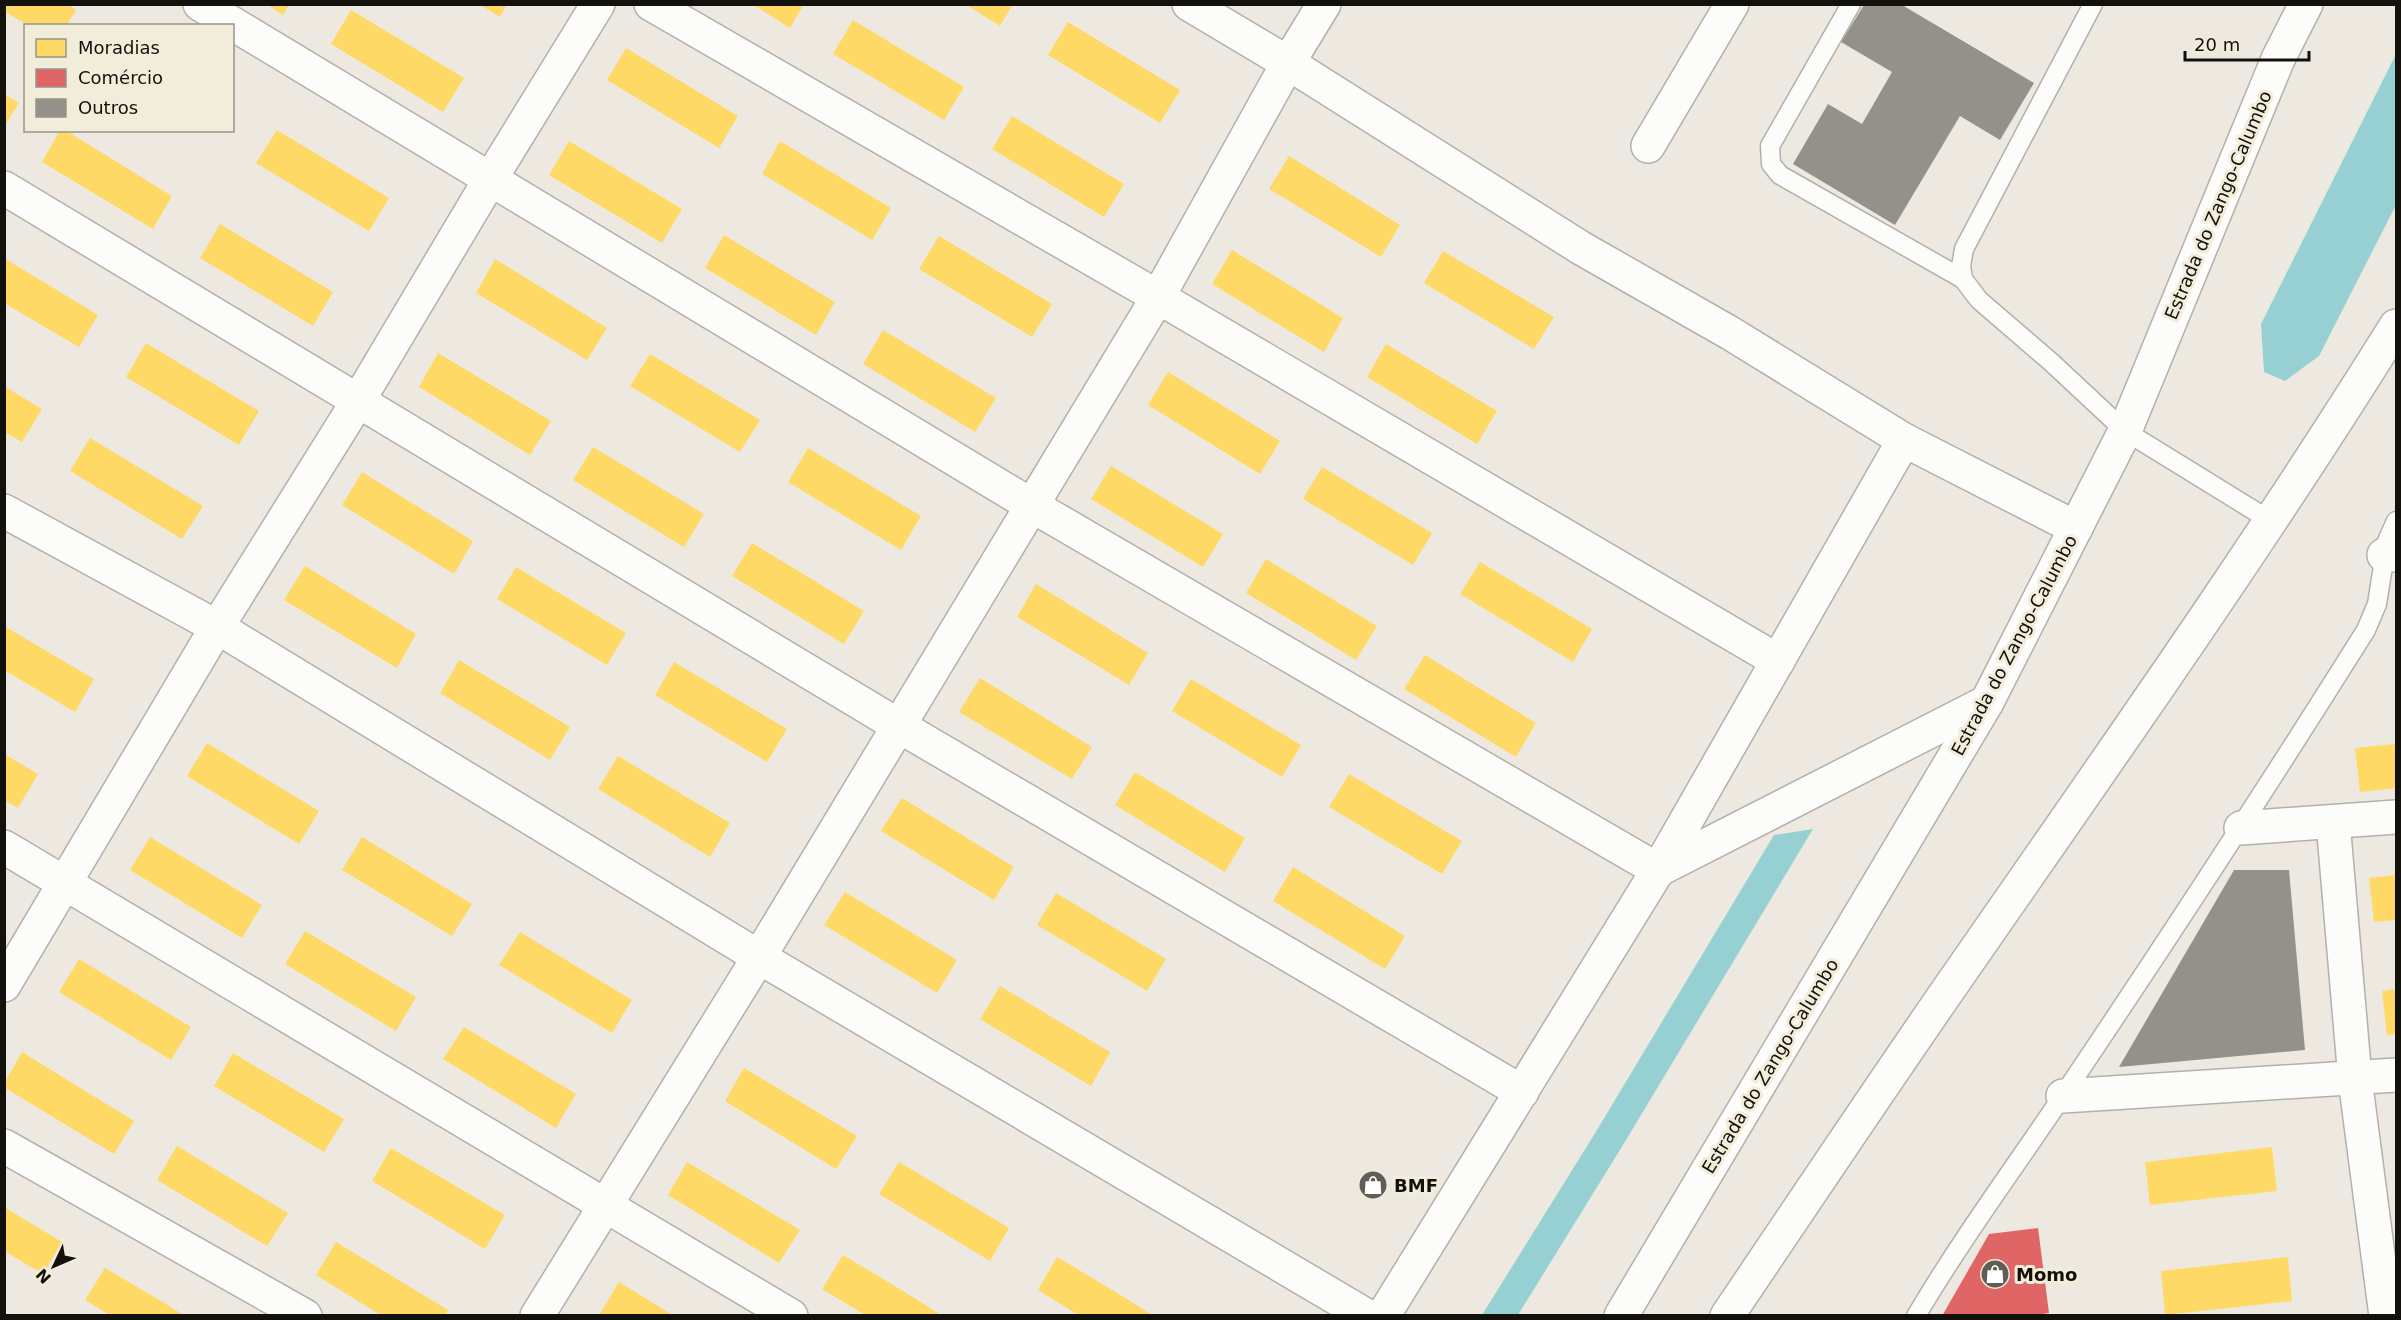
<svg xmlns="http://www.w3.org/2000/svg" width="2401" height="1320" viewBox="0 0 2401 1320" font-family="'DejaVu Sans',sans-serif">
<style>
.water{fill:#97d0d3}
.homes{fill:#ffd966}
.shops{fill:#e06666}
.building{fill:#94918a}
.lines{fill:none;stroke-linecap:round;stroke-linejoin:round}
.lane-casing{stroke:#b3b0aa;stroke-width:21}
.street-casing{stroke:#b3b0aa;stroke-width:36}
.secondary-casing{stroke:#b3b0aa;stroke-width:36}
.lane{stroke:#fcfcfa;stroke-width:18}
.street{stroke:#fcfcfa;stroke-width:33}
.secondary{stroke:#fcfcfa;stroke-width:33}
.labels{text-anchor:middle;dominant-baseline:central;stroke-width:6;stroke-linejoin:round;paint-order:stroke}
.street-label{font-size:18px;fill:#13110b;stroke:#f2ecdb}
.poi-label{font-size:18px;font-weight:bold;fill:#13110b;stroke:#f2ecdb;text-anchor:start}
</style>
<rect width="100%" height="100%" fill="#ede9e0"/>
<g class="water">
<polygon points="2396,54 2396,205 2319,356 2285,381 2264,372 2261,324"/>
<polygon points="1813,829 1623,1145 1518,1315 1482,1315 1597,1130 1774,835"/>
</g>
<g class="homes">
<polygon points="4,4 67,4 76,10 66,26 29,26 4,11"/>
<polygon points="266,4 289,4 283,15"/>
<polygon points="479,4 507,4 500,17"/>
<polygon points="752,4 804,4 790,28"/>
<polygon points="965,4 1013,4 1000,26"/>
<polygon points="351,10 464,78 443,112 331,44"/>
<polygon points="853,20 964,87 944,120 833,54"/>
<polygon points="1068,22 1180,90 1160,123 1048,55"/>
<polygon points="626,48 738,116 719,148 607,80"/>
<polygon points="4,94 19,103 4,127"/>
<polygon points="1012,116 1124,184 1104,217 992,149"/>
<polygon points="60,130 65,130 172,196 153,229 42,162"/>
<polygon points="277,130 389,198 369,231 256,163"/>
<polygon points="569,141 682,209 662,243 549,175"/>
<polygon points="780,141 891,208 872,240 762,174"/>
<polygon points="1289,156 1400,225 1381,257 1269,189"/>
<polygon points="220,224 333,292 313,326 200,258"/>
<polygon points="724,235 835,302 816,335 705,268"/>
<polygon points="939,236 1052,304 1032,337 919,269"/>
<polygon points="1232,250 1343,318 1324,352 1212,284"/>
<polygon points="1443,251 1554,317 1534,349 1424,283"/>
<polygon points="4,258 98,315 79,347 4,303"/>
<polygon points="495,259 607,328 587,360 476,293"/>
<polygon points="883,330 996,398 975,432 863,364"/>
<polygon points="146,343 259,411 239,445 126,377"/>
<polygon points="1386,344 1497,411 1477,444 1367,377"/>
<polygon points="438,353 551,421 530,455 419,387"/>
<polygon points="650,354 760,420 740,452 630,386"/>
<polygon points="1168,372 1280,441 1260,474 1148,405"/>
<polygon points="4,386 42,409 22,442 4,432"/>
<polygon points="90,438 203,506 182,539 70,471"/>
<polygon points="593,447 704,514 684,547 573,480"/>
<polygon points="808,448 921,516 901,550 788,482"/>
<polygon points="1111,466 1223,534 1203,567 1091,499"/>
<polygon points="1322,467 1432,533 1413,565 1303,499"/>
<polygon points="362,472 473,541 454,574 342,505"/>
<polygon points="752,543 864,611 844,644 732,576"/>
<polygon points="1266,559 1377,626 1356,660 1246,593"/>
<polygon points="1480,562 1592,629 1573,662 1460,594"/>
<polygon points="305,566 416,634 397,668 284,600"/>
<polygon points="516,567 626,633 607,665 497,599"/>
<polygon points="1036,584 1148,653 1129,685 1017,617"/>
<polygon points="4,626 94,679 75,712 4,670"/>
<polygon points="1425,655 1536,723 1516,757 1404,689"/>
<polygon points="459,660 570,727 550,760 440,693"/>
<polygon points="674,662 787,729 767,762 655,695"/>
<polygon points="980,678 1092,747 1072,779 959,712"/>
<polygon points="1191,679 1301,745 1282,777 1172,711"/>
<polygon points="207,743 319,811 299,844 187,776"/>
<polygon points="2396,744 2396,788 2360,792 2355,748"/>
<polygon points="4,754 38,774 18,808 4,800"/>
<polygon points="618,756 730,823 710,857 598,789"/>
<polygon points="1135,772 1245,838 1225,872 1115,805"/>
<polygon points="1349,774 1462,841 1442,874 1329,807"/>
<polygon points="902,798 1014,867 994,900 881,831"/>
<polygon points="150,837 262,905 242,938 130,870"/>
<polygon points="362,837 472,904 452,936 342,870"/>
<polygon points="1293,867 1405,936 1385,969 1273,901"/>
<polygon points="2396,875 2396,920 2374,922 2369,878"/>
<polygon points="845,892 957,960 937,993 824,925"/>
<polygon points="1056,893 1166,959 1147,991 1037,925"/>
<polygon points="305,931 416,997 396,1031 285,964"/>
<polygon points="520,932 632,1000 612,1033 499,965"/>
<polygon points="79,959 191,1027 171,1060 59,992"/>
<polygon points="1000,986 1110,1052 1091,1086 980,1019"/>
<polygon points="2396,989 2396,1034 2387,1035 2382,991"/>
<polygon points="464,1027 576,1094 556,1128 443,1059"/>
<polygon points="22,1052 134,1121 114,1154 5,1088 5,1082"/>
<polygon points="233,1053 344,1119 324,1152 214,1086"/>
<polygon points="744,1068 857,1136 836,1169 725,1101"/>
<polygon points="177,1146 288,1213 267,1246 157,1180"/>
<polygon points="2272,1147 2277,1191 2150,1205 2145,1162"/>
<polygon points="391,1148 505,1215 485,1249 372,1181"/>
<polygon points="687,1162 800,1230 779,1263 668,1195"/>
<polygon points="899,1162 1009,1228 990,1261 879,1194"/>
<polygon points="4,1207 62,1242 43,1274 4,1251"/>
<polygon points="336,1242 448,1310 445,1316 382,1316 316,1275"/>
<polygon points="843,1255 898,1288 943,1316 867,1316 822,1289"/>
<polygon points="1057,1257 1114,1291 1154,1316 1080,1316 1038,1290"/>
<polygon points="2288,1257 2292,1301 2165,1315 2161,1271"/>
<polygon points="105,1268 161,1301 185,1316 111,1316 85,1300"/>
<polygon points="619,1282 674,1316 599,1315"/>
</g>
<polygon class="shops" points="2038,1228 2049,1313 2030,1316 1942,1316 1989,1234"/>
<g class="building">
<polygon points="1864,5 1902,5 2034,83 2000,140 1960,116 1895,225 1793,164 1828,104 1862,124 1892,72 1841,42"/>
<polygon points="2234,870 2289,870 2305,1050 2119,1067"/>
</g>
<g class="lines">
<g class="lane-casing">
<g id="lane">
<polyline points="1851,4 1770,146 1771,164 1780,175 1963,279"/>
<polyline points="2093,4 1964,249 1961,266 1963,279 1979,300 2051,362 2125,431 2271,521"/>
<path d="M1916 1316C1964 1235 2020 1160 2072 1082 2172 933 2270 783 2366 630L2377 604 2387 541 2396 521"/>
</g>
</g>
<g class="street-casing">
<g id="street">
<polyline points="200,4 1031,505 1658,870 1987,702"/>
<polyline points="651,4 1158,297 1778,661"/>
<polyline points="1648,146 1732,4"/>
<polyline points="4,188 899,726 1522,1092"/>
<polyline points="4,511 217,627 759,957 1367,1316"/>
<polyline points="2384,555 2396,555"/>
<polyline points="2333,822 2355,1079 2386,1316"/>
<polyline points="2241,828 2396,817"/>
<polyline points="4,847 791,1316"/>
<polyline points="4,985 217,627 358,401 491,178 598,4"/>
<polyline points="2063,1096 2396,1075"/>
<polyline points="4,1146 305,1316"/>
<polyline points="537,1316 759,957 1158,297 1288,63 1324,4"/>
<polyline points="1383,1316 1658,870 1904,440"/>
</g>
</g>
<g class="secondary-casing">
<g id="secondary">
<polyline points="1189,4 1288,63 1581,248 1730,333 1904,440 2076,528"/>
<polyline points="1621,1316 1987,702 2125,431 2278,59 2306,4"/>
<path d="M1727 1316C1800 1208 1872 1100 1946 993 2099 772 2254 554 2396 326"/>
</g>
</g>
<use href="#lane" class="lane"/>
<use href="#street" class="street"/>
<use href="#secondary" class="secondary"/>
</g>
<defs>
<g id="shop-disc" transform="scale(1.5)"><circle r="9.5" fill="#5f5d56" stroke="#f2ecdb"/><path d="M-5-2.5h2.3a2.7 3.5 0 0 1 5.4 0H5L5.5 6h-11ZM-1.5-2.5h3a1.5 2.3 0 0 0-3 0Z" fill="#fff"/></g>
</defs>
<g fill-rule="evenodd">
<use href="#shop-disc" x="1373" y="1185"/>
<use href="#shop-disc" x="1995" y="1274"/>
</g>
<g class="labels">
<g class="street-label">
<text transform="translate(2218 205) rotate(-67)">Estrada do Zango-Calumbo</text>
<text transform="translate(2014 645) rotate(-62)">Estrada do Zango-Calumbo</text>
<text transform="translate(1770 1066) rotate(-59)">Estrada do Zango-Calumbo</text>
</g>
<g class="poi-label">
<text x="1394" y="1185">BMF</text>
<text x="2016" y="1274">Momo</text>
</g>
</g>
<rect width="2401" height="1320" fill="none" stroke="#13110b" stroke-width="12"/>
<rect x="24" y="24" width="210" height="108" fill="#f2ecdb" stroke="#999488" stroke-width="1.5"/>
<rect x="36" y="39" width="30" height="18" fill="#ffd966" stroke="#999488" stroke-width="1.5"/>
<text x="78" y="54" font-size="18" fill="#13110b">Moradias</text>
<rect x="36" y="69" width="30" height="18" fill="#e06666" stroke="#999488" stroke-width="1.5"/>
<text x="78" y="84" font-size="18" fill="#13110b">Comércio</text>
<rect x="36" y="99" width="30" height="18" fill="#94918a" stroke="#999488" stroke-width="1.5"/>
<text x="78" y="114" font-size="18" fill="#13110b">Outros</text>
<g transform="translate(54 1266) rotate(226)" stroke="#f2ecdb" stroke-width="4.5" paint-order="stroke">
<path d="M0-4.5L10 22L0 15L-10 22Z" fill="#13110b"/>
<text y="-9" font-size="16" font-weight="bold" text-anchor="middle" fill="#13110b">N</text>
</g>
<path d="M2185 51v9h124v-9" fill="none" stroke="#13110b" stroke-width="3"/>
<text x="2194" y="51" font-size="18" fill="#13110b" stroke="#f2ecdb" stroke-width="4.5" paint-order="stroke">20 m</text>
</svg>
